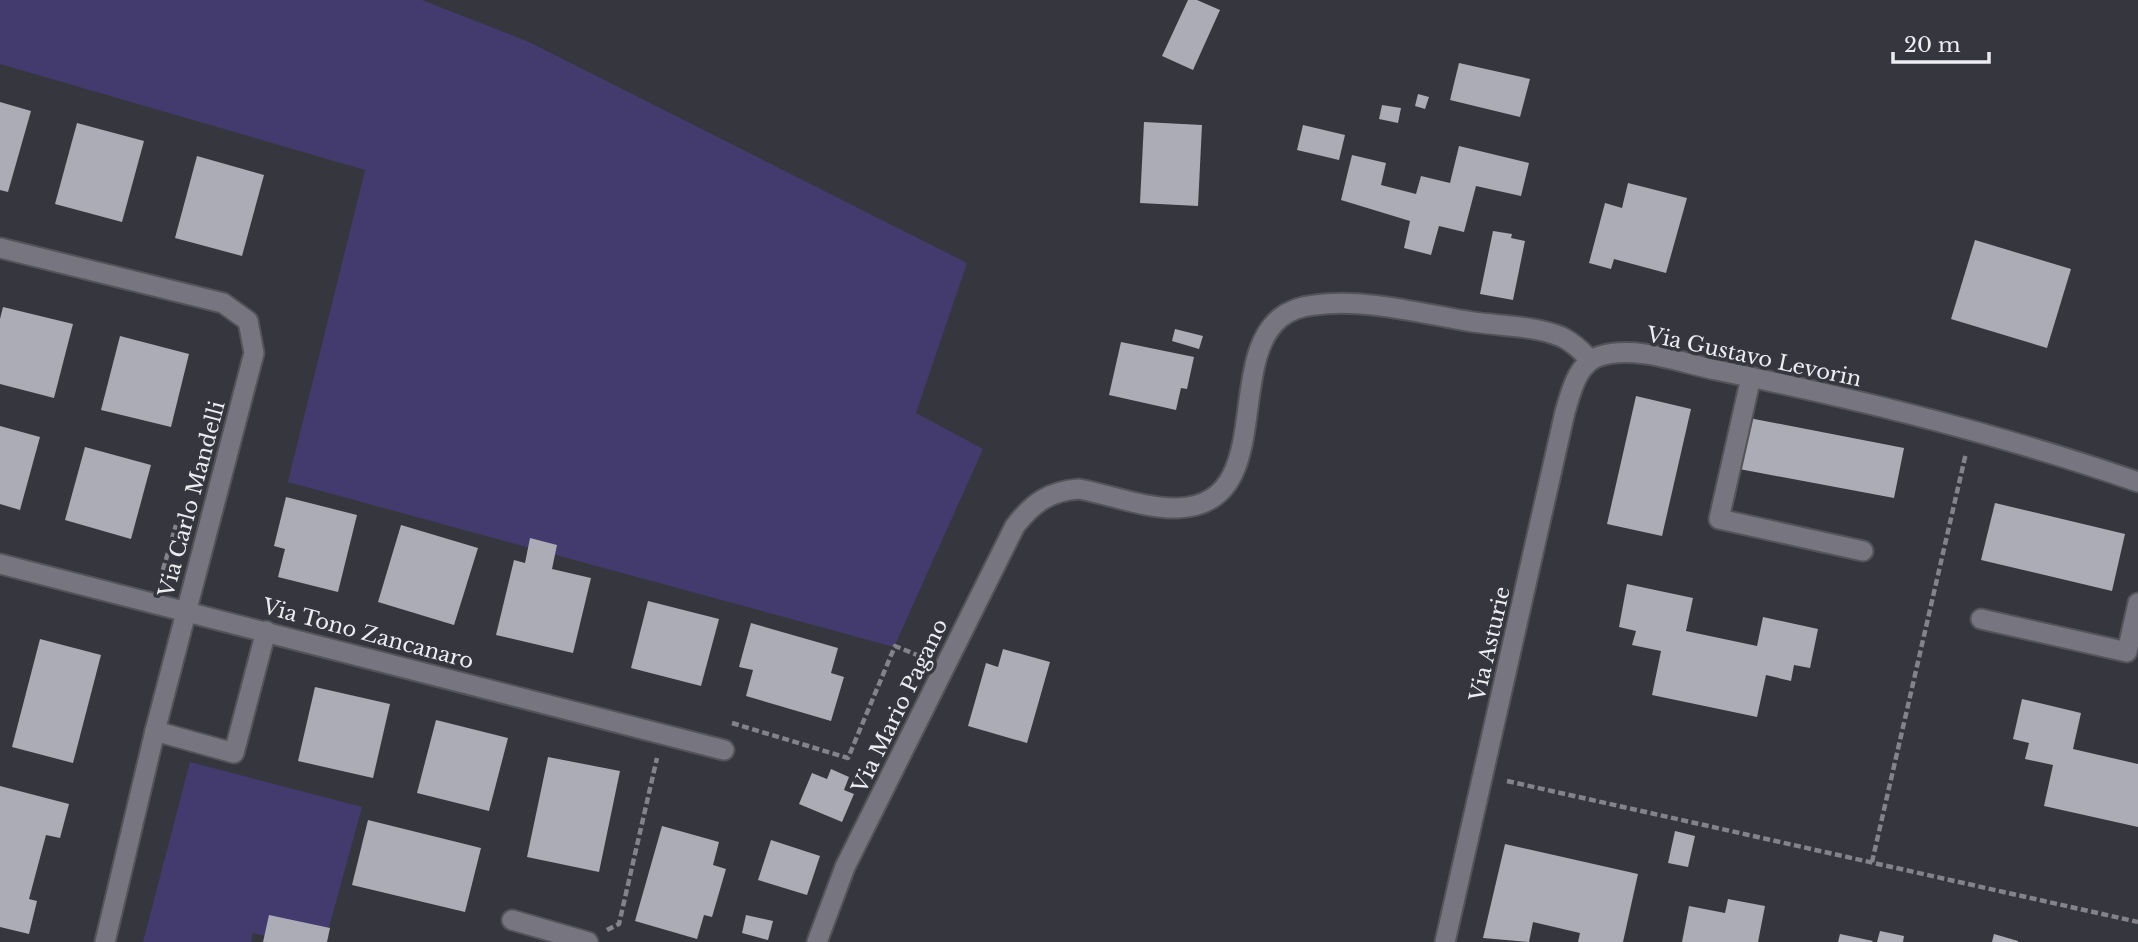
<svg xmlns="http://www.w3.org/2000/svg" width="2138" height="942" viewBox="0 0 2138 942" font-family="'Libre Baskerville',serif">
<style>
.green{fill:#433b6d}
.building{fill:#acacb6}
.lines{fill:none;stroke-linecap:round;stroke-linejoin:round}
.service-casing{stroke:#54535a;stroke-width:23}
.minor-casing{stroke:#54535a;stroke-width:23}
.path{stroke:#838389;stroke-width:4.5;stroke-dasharray:7 3.5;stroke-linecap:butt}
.service{stroke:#777680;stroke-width:19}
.minor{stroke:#777680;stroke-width:19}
.labels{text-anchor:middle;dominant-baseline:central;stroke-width:7;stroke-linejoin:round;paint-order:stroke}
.street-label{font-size:21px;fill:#ececf1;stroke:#36363e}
</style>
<rect width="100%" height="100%" fill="#36363e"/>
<g class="green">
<polygon points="0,0 422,0 529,42 967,263 916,413 983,449 894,647 288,482 365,170 0,64"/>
<polygon points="190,762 362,807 325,942 288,942 253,933 251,942 143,942"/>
</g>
<g class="building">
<polygon points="1188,0 1197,0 1220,10 1193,70 1162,56"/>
<polygon points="1459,63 1530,79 1520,117 1450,100"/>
<polygon points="1418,94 1429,97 1425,109 1415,106"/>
<polygon points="0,102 31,111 8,192 0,190"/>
<polygon points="1382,105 1401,108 1398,123 1379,119"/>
<polygon points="1144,122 1202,125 1198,206 1140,203"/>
<polygon points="77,123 144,141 122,222 55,204"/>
<polygon points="1303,125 1345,135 1339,160 1297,150"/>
<polygon points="1459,146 1529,163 1521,196 1476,186 1464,232 1439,226 1431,255 1404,248 1410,221 1341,200 1352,155 1386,163 1381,185 1416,194 1421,176 1450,183"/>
<polygon points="197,156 264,175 242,256 175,238"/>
<polygon points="1628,183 1687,198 1666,273 1614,259 1611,269 1589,263 1605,203 1622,208"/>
<polygon points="1493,231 1512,234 1511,238 1525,241 1513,300 1480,294"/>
<polygon points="1975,240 2071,269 2047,348 1951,319"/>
<polygon points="3,307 73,324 54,398 0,384 0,319"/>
<polygon points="1175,329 1203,336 1199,349 1172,341"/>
<polygon points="120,336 189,354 171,427 101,410"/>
<polygon points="1121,342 1194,357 1187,389 1181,388 1176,410 1109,395"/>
<polygon points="1636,396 1691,409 1662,536 1607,524"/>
<polygon points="1744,417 1904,448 1894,498 1734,468"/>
<polygon points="0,426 40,437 20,510 0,504"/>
<polygon points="85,447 151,465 131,539 65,520"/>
<polygon points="286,497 357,515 338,592 278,577 285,549 274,546"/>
<polygon points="1995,503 2125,534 2112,591 1981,560"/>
<polygon points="401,525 478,548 454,625 378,602"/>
<polygon points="530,538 557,545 552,569 591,578 573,653 496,635 514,560 525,563"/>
<polygon points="1627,584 1693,598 1686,631 1757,646 1763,617 1818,629 1810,668 1794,665 1791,681 1766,675 1757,717 1652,695 1661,651 1632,645 1636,631 1619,627"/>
<polygon points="648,601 719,619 701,686 631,668"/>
<polygon points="751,623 838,648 831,673 844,677 831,721 746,696 753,670 739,667"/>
<polygon points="40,639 101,655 73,763 12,747"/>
<polygon points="1003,649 1050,662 1027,743 968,726 986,663 998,667"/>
<polygon points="315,687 390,704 373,778 298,761"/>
<polygon points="2022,699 2081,713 2073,749 2138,764 2138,827 2044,806 2053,765 2025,759 2029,743 2013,739"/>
<polygon points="436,720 508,738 489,811 417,793"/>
<polygon points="548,757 620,771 599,872 527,857"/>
<polygon points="831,769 849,777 844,790 854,794 842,822 799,804 812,773 827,779"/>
<polygon points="0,786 69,804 60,838 46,835 29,899 37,901 29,934 0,927"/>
<polygon points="368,820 481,848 465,912 352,885"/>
<polygon points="662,826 719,842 713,865 726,869 712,917 704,915 697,939 635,921"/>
<polygon points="1675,831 1695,836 1688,867 1668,863"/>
<polygon points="771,840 820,856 807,895 758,880"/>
<polygon points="1505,844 1638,874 1623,942 1578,942 1580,933 1533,922 1529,942 1483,938"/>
<polygon points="1728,899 1765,906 1758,942 1682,942 1689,906 1725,913"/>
<polygon points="269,915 330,928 327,942 263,942"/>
<polygon points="746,915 773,921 768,940 742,933"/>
<polygon points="1880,931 1904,936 1903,942 1877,942"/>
<polygon points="1840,934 1873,941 1872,942 1838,942"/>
<polygon points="1994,934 2018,941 2018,942 1992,942"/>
</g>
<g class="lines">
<g class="service-casing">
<g id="service">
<polyline points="1751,377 1719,519 1863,551"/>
<polyline points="1981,619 2127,652 2138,603"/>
<polyline points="155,731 234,753 266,631"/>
</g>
</g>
<g class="minor-casing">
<g id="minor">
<polyline points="0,248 223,303 248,321 254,353 155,731 105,942"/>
<polyline points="0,564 724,750"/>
<polyline points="512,920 588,942"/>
<path d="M817 942 845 867 1015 526C1033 503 1049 491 1079 489 1111 495 1146 509 1178 508 1276 504 1225 363 1280 318 1290 310 1303 306 1315 305 1365 298 1423 314 1473 322 1502 326 1535 326 1562 337 1574 343 1582 351 1590 360"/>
<path d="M1445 942 1565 412C1571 392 1577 363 1600 356 1635 345 1682 363 1716 370 1859 399 2000 434 2138 482"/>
</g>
</g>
<g class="path">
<polyline points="160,580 176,525"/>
<polyline points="732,723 848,758 895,646 922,657"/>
<polyline points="1507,781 2138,922"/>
<polyline points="1872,862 1966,453"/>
<polyline points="607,930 619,924 657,758"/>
</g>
<use href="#service" class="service"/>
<use href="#minor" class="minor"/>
</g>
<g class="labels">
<g class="street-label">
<text transform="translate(1754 357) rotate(12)">Via Gustavo Levorin</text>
<text transform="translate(192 499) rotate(-75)">Via Carlo Mandelli</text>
<text transform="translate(368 634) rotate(15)">Via Tono Zancanaro</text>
<text transform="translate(1490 644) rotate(-77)">Via Asturie</text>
<text transform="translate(900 706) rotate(-64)">Via Mario Pagano</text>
</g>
</g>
<path d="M1893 52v10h96v-10" fill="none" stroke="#ececf1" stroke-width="3.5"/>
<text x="1904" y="52" font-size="21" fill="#ececf1" stroke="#36363e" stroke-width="5" paint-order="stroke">20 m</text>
</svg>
